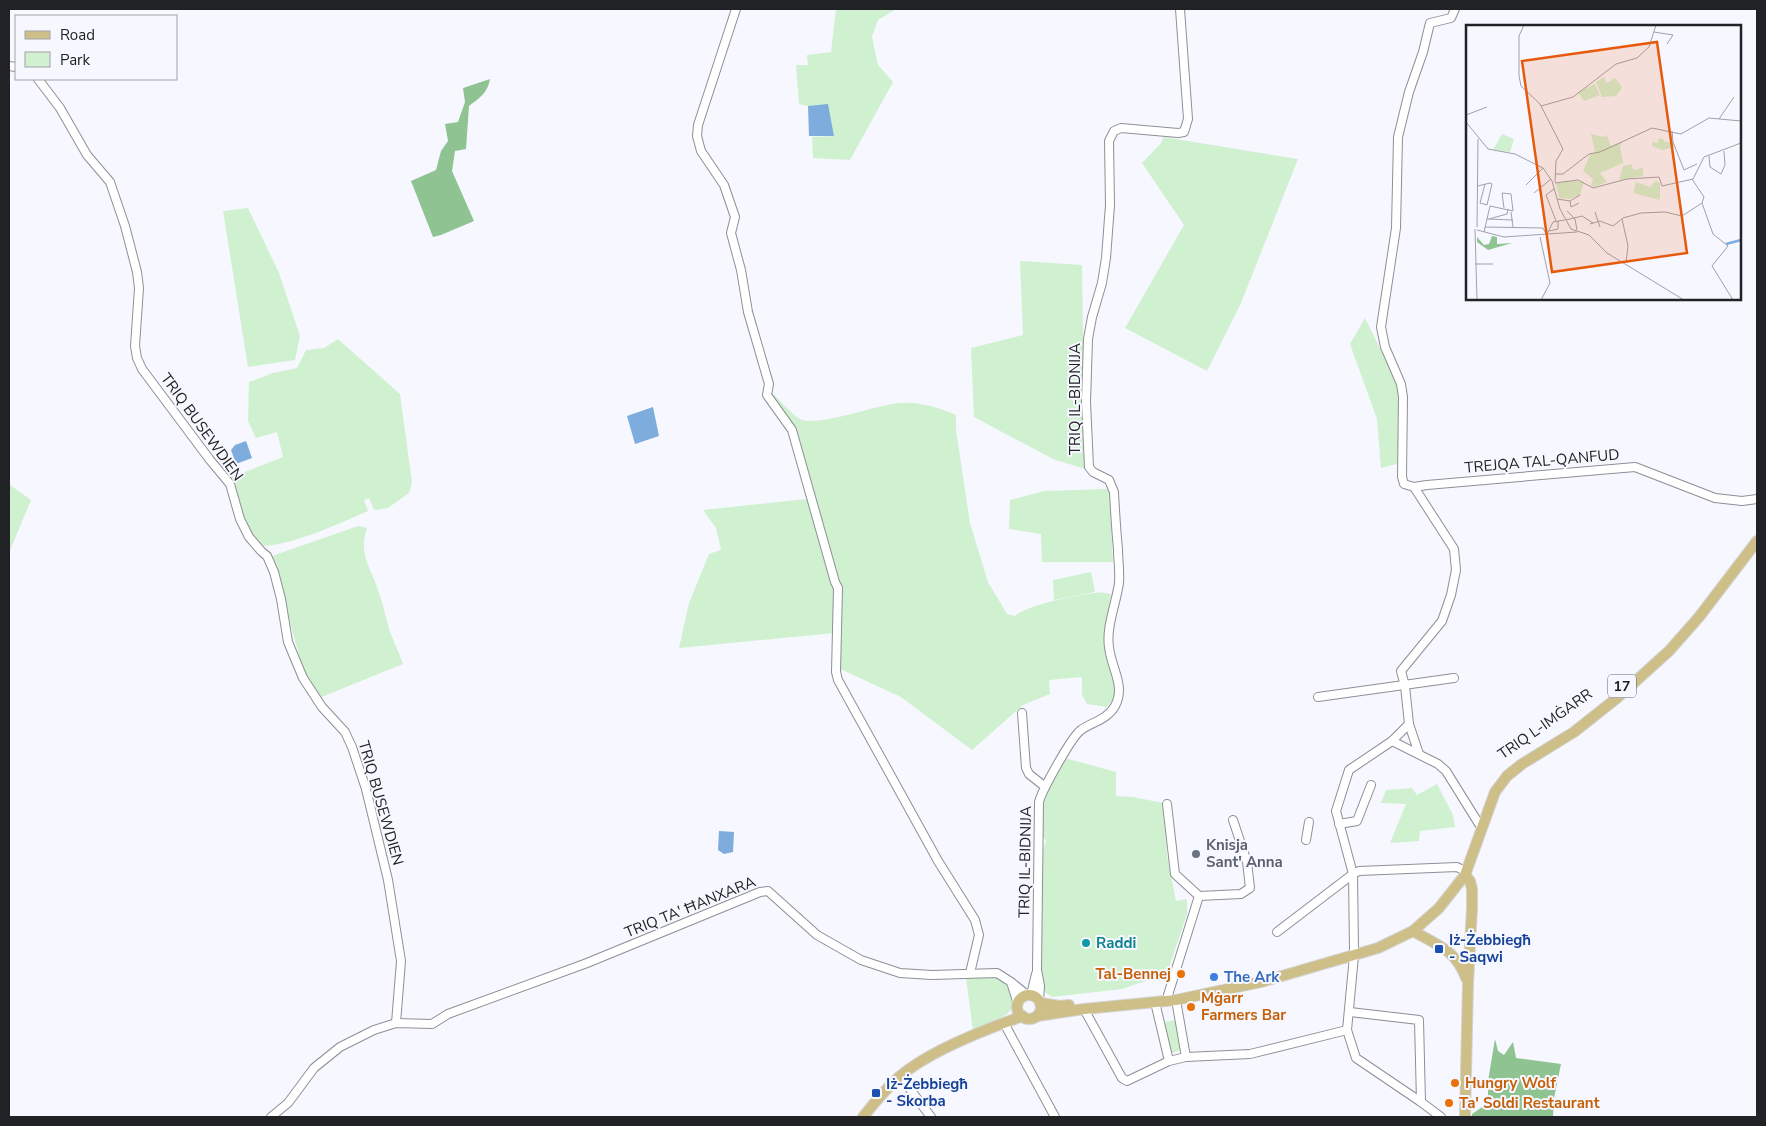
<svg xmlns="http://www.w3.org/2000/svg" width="1766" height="1126" viewBox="0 0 1766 1126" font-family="'Nunito Sans',sans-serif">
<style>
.green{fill:#d0f1d0}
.forest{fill:#8fc391}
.water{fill:#7dacdd}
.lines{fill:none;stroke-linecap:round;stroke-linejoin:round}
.minor-casing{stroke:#8e8f97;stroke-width:10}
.major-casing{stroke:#d3d3d3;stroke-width:12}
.minor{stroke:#fff;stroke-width:8}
.major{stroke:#cebf89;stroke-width:10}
.worship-dot{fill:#6b7280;stroke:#f6f7ff;stroke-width:2}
.culture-dot{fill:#0f9aa8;stroke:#f6f7ff;stroke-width:2}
.transit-dot{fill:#1a4fb4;stroke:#f6f7ff;stroke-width:2}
.food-dot{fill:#e8710a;stroke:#f6f7ff;stroke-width:2}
.shop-dot{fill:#3f7fe0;stroke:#f6f7ff;stroke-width:2}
.labels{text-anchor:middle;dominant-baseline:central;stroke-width:4;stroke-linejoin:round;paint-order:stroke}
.shield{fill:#f6f7ff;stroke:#616266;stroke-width:1}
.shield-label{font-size:14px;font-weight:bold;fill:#212225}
.street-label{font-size:15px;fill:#212225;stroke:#f6f7ff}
.worship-label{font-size:15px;font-weight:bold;fill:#5b616d;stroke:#f6f7ff;text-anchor:start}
.transit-label{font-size:15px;font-weight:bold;fill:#164399;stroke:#f6f7ff;text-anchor:start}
.culture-label{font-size:15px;font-weight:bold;fill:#0d838f;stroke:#f6f7ff;text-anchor:start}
.food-label{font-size:15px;font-weight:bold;fill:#c56008;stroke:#f6f7ff;text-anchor:start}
.shop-label{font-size:15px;font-weight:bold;fill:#366cbe;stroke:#f6f7ff;text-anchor:start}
.inset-river{fill:none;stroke:#7dacdd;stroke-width:2.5}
.inset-road{fill:none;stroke:#a1a2a8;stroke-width:1}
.view{fill:#e8590c;fill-opacity:0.15;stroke:#e8590c;stroke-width:2.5}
.inset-edge{fill:none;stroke:#212225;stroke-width:2.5}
</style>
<rect width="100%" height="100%" fill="#f6f7ff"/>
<g class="green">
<polygon points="836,9 896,9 878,20 872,37 878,65 893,82 850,160 813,158 812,137 834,136 828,105 808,106 799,104 796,65 808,65 807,55 831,52"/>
<polygon points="1163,137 1298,159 1241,303 1207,371 1125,328 1184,225 1142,163 1162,142"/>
<polygon points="248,208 279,273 300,336 295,360 248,367 223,211"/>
<polygon points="1020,261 1082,265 1085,469 1053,459 974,417 971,348 1023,335"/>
<polygon points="1365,318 1401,391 1397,464 1381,468 1377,419 1350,344"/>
<path d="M338 339 400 394 412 483 409 493 388 508 374 510 369 498 364 500 368 511C338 524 291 546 260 546L249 533 243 521 236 491 228 475 245 472 283 457 277 432 256 438 248 421 249 382 273 373 297 368 306 350 324 348Z"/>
<path d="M771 392C780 400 791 414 800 419 817 428 878 404 900 403 920 402 937 407 956 415V430L970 523 988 582 1007 614 1015 616C1026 605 1078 595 1095 593 1100 592 1106 593 1111 594L1106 624 1105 653 1114 679 1116 695 1107 707 1087 704 1082 695V677L1049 680 1050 694 1023 705 972 750 901 697 838 668 840 587 793 428 772 397Z"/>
<polygon points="10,485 31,500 9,553 9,487"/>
<polygon points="1109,489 1113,562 1042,562 1041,534 1009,529 1010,500 1044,491"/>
<polygon points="807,499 823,542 835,587 835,633 679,648 689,603 709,554 721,550 716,528 703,510"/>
<path d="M358 526 367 528C358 555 371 567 378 590 383 604 386 618 390 632 394 642 399 653 403 664L319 698 303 670 272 556Z"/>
<polygon points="1091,572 1095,592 1054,600 1053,580"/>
<polygon points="1065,758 1116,772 1116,796 1133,797 1163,803 1167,856 1176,901 1187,899 1187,914 1166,976 1136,984 1122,989 1052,997 1043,991 1040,920 1043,852 1046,840 1041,835 1042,798"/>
<polygon points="1437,784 1453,815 1455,827 1420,831 1419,841 1390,843 1406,804 1381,803 1386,790 1412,788 1417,795"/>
<path d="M966 978C975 978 989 975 997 978 1009 982 1019 1004 1008 1013 998 1021 984 1025 973 1031Z"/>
<polygon points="1175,1020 1182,1050 1171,1053 1164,1022"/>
</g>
<g class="forest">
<path d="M490 79C488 92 480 98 469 106L466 149 455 151 452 171 474 221 441 235 433 237 411 181 436 170 441 151 448 141 445 124 458 122 465 102 463 88Z"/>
<polygon points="1495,1039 1498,1051 1504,1055 1513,1042 1516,1058 1561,1064 1554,1098 1553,1117 1472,1117 1472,1114 1488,1103 1488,1081"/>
</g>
<g class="water">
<polygon points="828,104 834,136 809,136 808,106"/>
<polygon points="653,407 659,436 635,444 627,416"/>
<polygon points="246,441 252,458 236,464 231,450 235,445"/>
<polygon points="719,831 734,832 733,852 724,854 718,850"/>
</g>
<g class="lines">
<g class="minor-casing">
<g id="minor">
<polyline points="736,9 698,125 697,136 701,151 724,185 735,217 731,233 741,270 748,312 769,384 767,395 792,430 835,582 838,588 836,672 838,680 938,861 975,920 979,935 970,973"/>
<polyline points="1455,9 1451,18 1430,23 1423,52 1409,92 1398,137 1396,228 1381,327 1385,347 1401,384 1403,397 1402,477 1404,484 1414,487 1427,485 1635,467 1715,498 1742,501 1757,499"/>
<polyline points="9,66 16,67"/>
<polyline points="38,79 60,108 87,155 110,182 125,226 137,272 139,288 135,346 137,358 142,369 210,460 230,484 240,519 249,537 262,552 267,556 274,572 281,599 288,642 303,678 322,707 345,732 352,747 366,789 388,880 401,961 396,1023"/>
<polyline points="1414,487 1454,549 1456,570 1451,595 1442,621 1401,671 1405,686 1409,724 1419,754"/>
<polyline points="1318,697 1454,678"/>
<polyline points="1022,713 1026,768 1029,774 1044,786"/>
<polyline points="1392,741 1438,764 1446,771 1479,824"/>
<polyline points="1167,804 1175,874 1199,896 1168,995 1168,1001"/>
<polyline points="1339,824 1357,821 1371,785"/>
<polyline points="1306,840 1309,822"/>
<polyline points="1199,896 1241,894 1250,888 1247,862 1233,820"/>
<polyline points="1277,932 1353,874 1359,871 1457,867 1463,870 1465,875"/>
<polyline points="1354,950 1353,874 1336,811 1349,770 1392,741 1409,724"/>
<polyline points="1354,956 1347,1030 1356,1058 1421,1102 1441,1117"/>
<polyline points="1011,982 1018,1004"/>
<polyline points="1031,995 1036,974"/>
<path d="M1039 1000 1040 986 1037 970 1039 802C1042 790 1072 736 1081 730 1092 722 1107 720 1115 706 1126 686 1111 668 1109 647 1106 627 1116 604 1119 583 1120 572 1118 560 1118 549 1116 530 1115 511 1114 492L1109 480 1093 472 1089 467 1086 402 1088 339 1092 317 1102 283 1106 258 1110 205 1109 141 1114 131 1121 128 1178 133 1184 132 1188 119 1180 9"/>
<polyline points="1176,1000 1186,1057"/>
<polyline points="1155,1002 1169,1061"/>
<polyline points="1084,1009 1122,1078 1127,1081 1169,1061 1186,1057 1250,1054 1347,1030"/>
<polyline points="1350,1012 1419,1020 1421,1102"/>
<polyline points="1004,1023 1055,1117"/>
<polyline points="900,1076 931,1117"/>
<polyline points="271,1117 288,1103 314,1068 340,1047 374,1030 396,1023 432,1024 448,1014 587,963 760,892 768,891 817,935 861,960 900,973 932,975 997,973 1011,982 1027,995"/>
</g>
</g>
<g class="major-casing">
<g id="major">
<polyline points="1465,875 1470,881 1472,889 1472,908 1468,983 1465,1117"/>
<path d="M1413 931C1437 945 1456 950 1466 978"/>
<circle cx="1029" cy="1007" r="12"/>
<polyline points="1040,1003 1060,1006 1069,1005"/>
<polyline points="1037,1016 1084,1009 1176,1000 1261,982 1378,948 1413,931 1439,908 1465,875 1495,792 1507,776 1522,764 1574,732 1617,698 1669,651 1699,617 1757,541"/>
<path d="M863 1117C874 1103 886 1089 899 1077 928 1052 986 1029 1023 1016"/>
</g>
</g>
<use href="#minor" class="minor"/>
<use href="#major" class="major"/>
</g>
<circle class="worship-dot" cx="1196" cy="854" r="5"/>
<circle class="culture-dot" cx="1086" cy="943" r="5"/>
<g class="transit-dot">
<rect x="1434" y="944" width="10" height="10" rx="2.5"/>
<rect x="871" y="1088" width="10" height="10" rx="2.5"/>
</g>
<g class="food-dot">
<circle cx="1181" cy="974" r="5"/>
<circle cx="1191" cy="1007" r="5"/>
<circle cx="1455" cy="1083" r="5"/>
<circle cx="1449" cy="1103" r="5"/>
</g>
<circle class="shop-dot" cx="1214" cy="977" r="5"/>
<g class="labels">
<rect class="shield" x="1608" y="674.5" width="28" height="23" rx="4"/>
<g class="shield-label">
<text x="1622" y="686">17</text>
</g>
<g class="street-label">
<text transform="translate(1075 399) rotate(-90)">TRIQ IL-BIDNIJA</text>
<text transform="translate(202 427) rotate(54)">TRIQ BUSEWDIEN</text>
<text transform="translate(1542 461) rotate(-5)">TREJQA TAL-QANFUD</text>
<text transform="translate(1545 724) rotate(-35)">TRIQ L-IMĠARR</text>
<text transform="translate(381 803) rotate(74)">TRIQ BUSEWDIEN</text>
<text transform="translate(1025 862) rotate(-89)">TRIQ IL-BIDNIJA</text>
<text transform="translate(690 907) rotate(-22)">TRIQ TA' ĦANXARA</text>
</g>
<g class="worship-label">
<text x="1206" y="845">Knisja<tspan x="1206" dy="17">Sant' Anna</tspan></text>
</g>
<g class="transit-label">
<text x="1449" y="940">Iż-Żebbiegħ<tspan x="1449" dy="17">- Saqwi</tspan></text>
<text x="886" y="1084">Iż-Żebbiegħ<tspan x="886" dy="17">- Skorba</tspan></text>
</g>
<g class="culture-label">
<text x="1096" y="943">Raddi</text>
</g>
<g class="food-label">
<text x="1171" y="974" text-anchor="end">Tal-Bennej</text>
<text x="1201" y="998">Mġarr<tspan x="1201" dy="17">Farmers Bar</tspan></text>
<text x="1465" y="1083">Hungry Wolf</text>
<text x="1459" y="1103">Ta' Soldi Restaurant</text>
</g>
<g class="shop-label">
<text x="1224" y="977">The Ark</text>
</g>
</g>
<g transform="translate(1466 25)">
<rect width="275" height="275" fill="#f6f7ff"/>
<path d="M138 52 141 58 149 53 154 59 156 63 150 71 136 72 130 57ZM129 59 134 70 118 76 112 67ZM36 109 48 114 44 127 27 125ZM125 109 137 112 141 110 145 122 157 116 154 121 157 138 134 148 141 157 128 162 125 161 127 154 117 146 125 128H129ZM196 113 199 117H206L209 122 196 125 186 121V117L192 118V114ZM165 139 168 145 177 143V151L153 155 157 141ZM108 156 118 157 114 170 103 174 93 173 90 158ZM190 156 194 158V175L167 168 170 157 184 162Z" fill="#d0f1d0"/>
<path d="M26 211 31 212V219L46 218 22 225 11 217V212L18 220 23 219Z" fill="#8fc391"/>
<path class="inset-river" d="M260 219 275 215"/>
<path class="inset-road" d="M58 0 53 11V51L55 61 74 79 97 124 90 136 89 157M188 7 207 10 201 19M75 81 107 72 150 39 171 33 183 22 190 0M0 90 21 82M253 94 268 72M0 97 22 124 49 129 77 143 86 156 94 184 105 204 123 210 141 228 218 275M206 106 207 117 218 145 231 139M243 131 244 142 255 149 259 140 258 126M90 149H97L123 129 134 127 186 103 215 109 243 93 275 96M226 154 238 172 236 178M89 158 112 155 127 163 161 154 193 152 196 161 227 154 238 132 275 118M60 160 77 143M12 161 24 158 26 159 21 180 14 178 19 159M88 164 80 170 90 196M68 168 85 154M91 174 104 176 114 170M104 176 105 182 113 178M236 178 247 209 262 221 246 241 267 275M101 186 109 194 111 205M45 187 47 202M129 187 134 202M21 194 47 195M23 194 41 189 42 184M156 194 162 221 160 238M100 195 116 191 127 198M124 199 134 196 147 201 157 193 175 188 199 187 216 191 236 178M11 202 12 114M19 202 77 203 81 211M9 204 11 275M11 205 38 212 111 207M83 206 92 204V196M18 207 24 181 47 186 45 169 36 168 38 183M81 209 87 197 99 195M74 212 84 258 75 275M9 239H27"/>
<path class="view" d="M191 17 221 228 86 247 56 36Z"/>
<rect width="275" height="275" class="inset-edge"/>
</g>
<rect width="1766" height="1126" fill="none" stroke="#212225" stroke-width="20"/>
<rect x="15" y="15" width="162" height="65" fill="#f6f7ff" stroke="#a1a2a8"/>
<rect x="25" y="31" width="25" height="8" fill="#cebf89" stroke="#a1a2a8"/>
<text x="60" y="40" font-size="15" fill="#212225">Road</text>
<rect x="25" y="52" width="25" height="15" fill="#d0f1d0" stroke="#a1a2a8"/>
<text x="60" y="65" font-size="15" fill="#212225">Park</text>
</svg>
